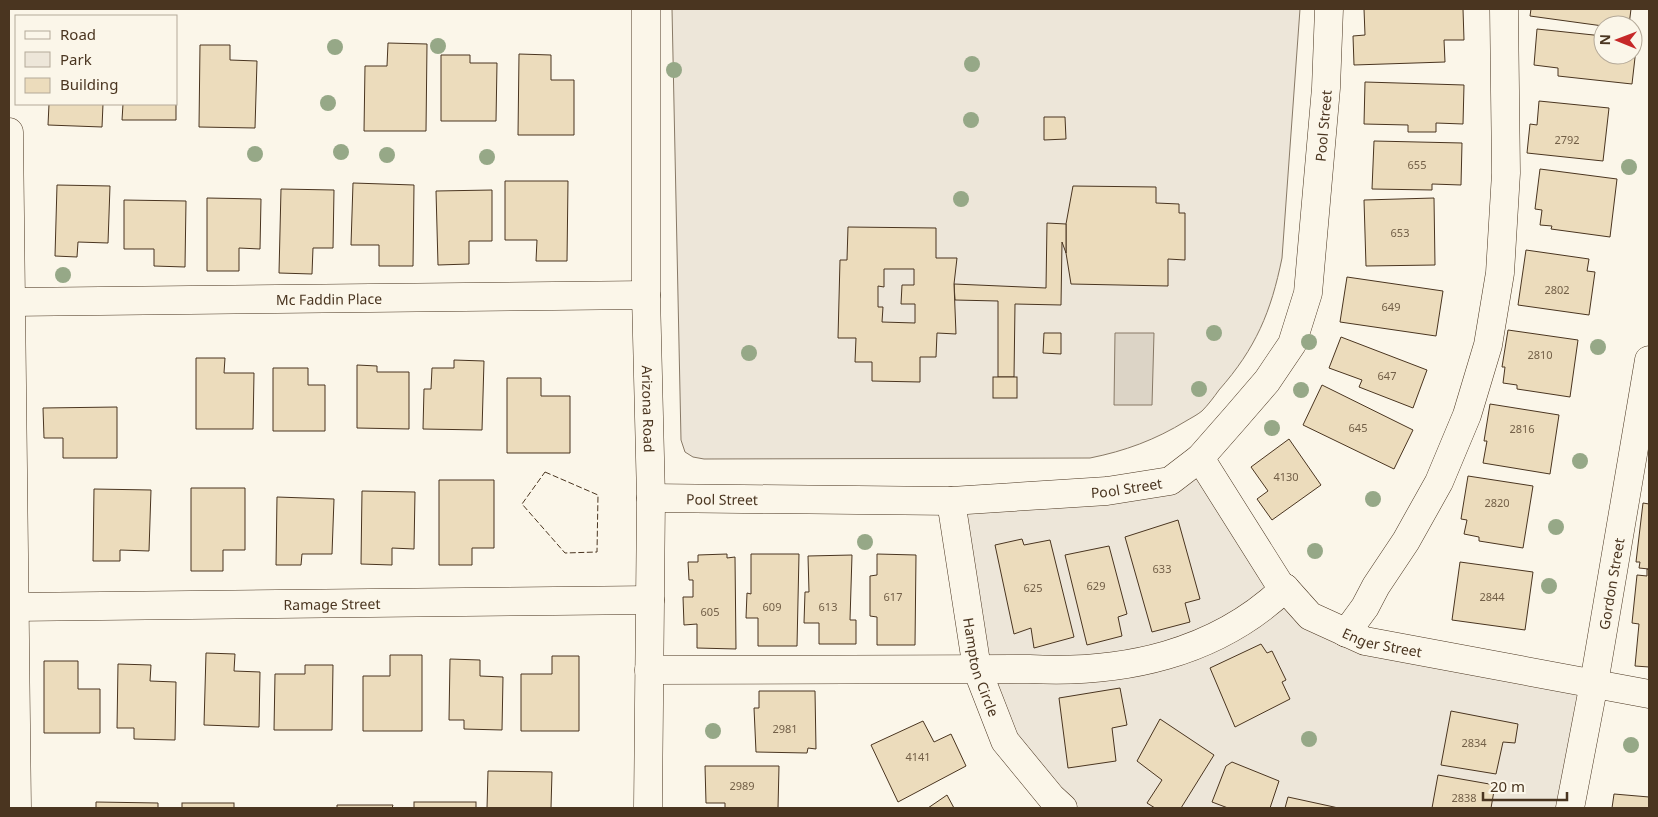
<svg xmlns="http://www.w3.org/2000/svg" width="1658" height="817" viewBox="0 0 1658 817" font-family="'Noto Sans',sans-serif">
<style>
.green{fill:#ede6d9;stroke:#887966}
.water{fill:#dcd4c6;stroke:#887966}
.building{fill:#ecdcbc;stroke:#4a3520;fill-rule:evenodd}
.lines{fill:none;stroke-linecap:round;stroke-linejoin:round}
.minor-casing{stroke:#4a3520;stroke-width:29}
.minor{stroke:#fbf6e9;stroke-width:28}
.fence{stroke:#4a3520;stroke-width:1;stroke-dasharray:6 2.5;stroke-linecap:butt}
.tree{fill:#96a887}
.labels{text-anchor:middle;dominant-baseline:central;stroke-width:4;stroke-linejoin:round;paint-order:stroke}
.number-label{font-size:11px;fill:#725f47}
.street-label{font-size:14px;fill:#4a3520;stroke:#fbf6e9}
</style>
<rect width="100%" height="100%" fill="#fbf6e9"/>
<g class="green">
<path d="M672 9H1300L1282 258C1271 312 1256 348 1219 390 1214 397 1208 405 1202 411 1197 415 1191 418 1186 421 1155 440 1125 451 1090 458L704 459 693 457 685 452 681 440Z"/>
<polygon points="1200,458 1310,616 1594,683 1570,808 1063,808 1005,741 951,501 1107,491"/>
</g>
<polygon class="water" points="1115,333 1154,333 1152,405 1114,405"/>
<g class="building">
<polygon points="1364,9 1463,9 1464,40 1444,40 1445,62 1354,65 1353,36 1365,35"/>
<polygon points="1531,9 1631,9 1629,25 1603,26 1530,16"/>
<polygon points="1537,29 1603,36 1603,55 1633,55 1633,39 1637,40 1632,84 1558,76 1558,68 1534,65"/>
<polygon points="388,43 427,44 426,131 364,131 365,66 387,66"/>
<polygon points="200,45 230,45 230,60 257,61 255,128 199,127"/>
<polygon points="519,54 551,55 551,80 574,80 574,135 518,135"/>
<polygon points="441,55 470,55 470,63 497,63 496,121 441,121"/>
<polygon points="1365,82 1464,85 1463,124 1436,123 1436,132 1408,132 1408,125 1364,124"/>
<polygon points="1539,101 1609,108 1603,161 1527,153 1530,124 1537,125"/>
<polygon points="49,104 103,104 102,127 48,125"/>
<polygon points="123,104 176,104 176,120 122,120"/>
<polygon points="1044,117 1065,117 1066,139 1044,140"/>
<polygon points="1374,141 1462,143 1461,185 1432,184 1432,190 1372,189"/>
<polygon points="1540,169 1617,179 1610,237 1551,229 1552,226 1540,225 1542,210 1535,209"/>
<polygon points="505,181 568,181 567,261 536,261 537,240 505,240"/>
<polygon points="353,183 414,185 413,266 379,266 379,245 351,245"/>
<polygon points="57,185 110,186 108,243 78,242 77,257 55,256"/>
<polygon points="1073,186 1156,187 1156,203 1179,204 1179,213 1185,213 1185,260 1168,259 1168,286 1071,284 1066,253 1066,224"/>
<polygon points="281,189 334,190 333,248 313,248 312,274 279,273"/>
<polygon points="492,190 492,241 469,241 469,264 438,265 436,191"/>
<polygon points="207,198 261,199 260,249 239,248 239,271 207,271"/>
<polygon points="1434,198 1435,265 1366,266 1364,200"/>
<polygon points="124,200 186,201 185,267 154,266 154,249 124,249"/>
<polygon points="1047,223 1066,224 1066,253 1062,242 1061,305 1015,304 1014,377 998,377 998,301 955,300 954,284 1046,288"/>
<path d="M848 227 936 228V258H957L954 284 956 334 937 333 936 357H920V382L872 381V362H855L856 338H838L840 260H847ZM884 269H914V285H902L901 304H915V323L882 322 883 307H878V286L884 287Z"/>
<polygon points="1526,250 1589,259 1587,271 1595,272 1589,315 1518,305"/>
<polygon points="1347,277 1443,291 1436,336 1340,322"/>
<polygon points="1508,330 1578,340 1570,397 1517,389 1517,385 1503,383 1505,367 1502,367"/>
<polygon points="1044,333 1061,333 1061,354 1043,353"/>
<polygon points="1341,337 1427,370 1413,408 1359,387 1362,380 1329,368"/>
<polygon points="196,358 225,358 224,373 254,373 253,429 196,429"/>
<polygon points="454,360 484,361 482,430 423,429 424,389 431,389 432,368 454,368"/>
<polygon points="357,365 377,366 377,372 409,372 409,429 357,428"/>
<polygon points="273,368 308,368 308,385 325,385 325,431 273,431"/>
<rect x="993" y="377" width="24" height="21"/>
<polygon points="507,378 541,378 541,396 570,396 570,453 507,453"/>
<polygon points="1322,385 1413,430 1394,469 1303,425"/>
<polygon points="1490,404 1559,415 1550,474 1483,463 1487,441 1484,441"/>
<polygon points="117,407 117,458 63,458 63,438 44,438 43,408"/>
<polygon points="1289,439 1321,485 1272,520 1257,499 1268,491 1251,467"/>
<polygon points="1468,476 1533,486 1523,548 1479,541 1479,537 1464,534 1467,520 1461,519"/>
<polygon points="439,480 494,480 494,548 472,548 472,565 439,565"/>
<polygon points="191,488 245,488 245,550 223,550 223,571 191,571"/>
<polygon points="94,489 151,490 149,551 120,550 120,561 93,561"/>
<polygon points="362,491 415,492 414,549 392,548 392,565 361,564"/>
<polygon points="277,497 334,499 332,554 302,554 301,565 276,565"/>
<polygon points="1643,503 1649,504 1649,569 1639,568 1640,562 1636,562"/>
<polygon points="1178,520 1200,599 1185,603 1190,622 1152,632 1125,537"/>
<polygon points="1022,539 1024,545 1050,540 1074,637 1034,648 1031,628 1014,634 995,545"/>
<polygon points="1109,546 1127,614 1118,617 1122,636 1087,645 1065,555"/>
<polygon points="727,554 727,558 735,557 736,649 697,648 697,624 684,625 683,597 693,597 693,580 689,580 688,562 698,562 698,555"/>
<polygon points="751,554 799,554 797,646 758,646 758,618 746,618 747,593 751,594"/>
<polygon points="877,554 916,555 915,645 877,645 877,617 870,616 870,576 877,575"/>
<polygon points="852,555 850,620 856,620 856,644 819,644 819,623 804,623 805,592 809,592 808,556"/>
<polygon points="1460,562 1533,572 1525,630 1452,620"/>
<polygon points="1647,569 1649,570 1649,667 1635,666 1639,624 1632,623 1637,575 1647,576"/>
<polygon points="1261,644 1267,653 1272,651 1286,680 1282,682 1290,699 1235,727 1210,668"/>
<polygon points="206,653 235,654 234,671 260,672 259,727 204,725"/>
<polygon points="390,655 422,655 422,731 363,731 363,676 390,676"/>
<polygon points="552,656 579,656 579,731 521,731 521,674 552,674"/>
<polygon points="450,659 480,660 480,676 503,677 502,730 464,729 464,720 449,720"/>
<polygon points="44,661 78,661 78,689 100,689 100,733 44,733"/>
<polygon points="118,664 151,665 150,681 176,682 175,740 134,739 134,728 117,728"/>
<polygon points="305,665 333,665 332,730 274,730 275,674 305,674"/>
<polygon points="1120,688 1127,725 1112,728 1116,761 1068,768 1059,698"/>
<polygon points="759,691 815,691 816,749 808,748 807,753 756,752 754,708 759,708"/>
<polygon points="1451,711 1518,724 1515,743 1503,742 1496,774 1441,765"/>
<polygon points="1160,719 1214,755 1181,808 1155,808 1147,803 1162,780 1137,761"/>
<polygon points="923,721 934,742 951,734 966,766 898,802 871,745"/>
<polygon points="1232,762 1279,781 1270,808 1228,808 1212,802 1226,766"/>
<polygon points="705,766 779,766 778,808 725,808 725,803 706,803"/>
<polygon points="488,771 552,772 551,808 487,808"/>
<polygon points="1438,775 1495,785 1491,808 1432,808"/>
<polygon points="1614,794 1649,797 1649,808 1612,808"/>
<polygon points="947,795 954,808 928,808"/>
<polygon points="1288,797 1334,807 1338,808 1285,808"/>
<polygon points="96,802 158,803 158,808 96,808"/>
<rect x="414" y="802" width="62" height="6"/>
<rect x="182" y="803" width="52" height="5"/>
<polygon points="337,805 393,805 392,808 337,808"/>
</g>
<g class="lines">
<g class="minor-casing">
<g id="minor">
<path id="s1" d="M646 9V295L651 498 648 808"/>
<polyline points="9,132 17,808"/>
<path id="s2" d="M11 302 646 295"/>
<path id="s3" d="M1200 458 1280 585 1285 588 1310 616 1365 641 1649 694"/>
<path id="s4" d="M651 498 951 501 1107 491 1170 481 1200 458 1236 417 1267 381 1292 344 1308 293 1326 88 1329 9"/>
<path id="s5" d="M951 501 977 669 1005 741 1051 797 1063 808"/>
<path id="s6" d="M14 607 650 600"/>
<polyline points="1346,633 1365,607 1376,586 1406,541 1439,482 1467,415 1488,345 1500,273 1506,173 1504,9"/>
<path d="M649 670 1029 669C1123 674 1216 654 1285 588"/>
<path id="s7" d="M1570 808 1594 683 1649 360"/>
</g>
</g>
<use href="#minor" class="minor"/>
<polygon class="fence" points="545,472 598,495 597,552 565,553 522,504"/>
</g>
<g class="tree">
<circle cx="438" cy="46" r="8"/>
<circle cx="335" cy="47" r="8"/>
<circle cx="972" cy="64" r="8"/>
<circle cx="674" cy="70" r="8"/>
<circle cx="328" cy="103" r="8"/>
<circle cx="971" cy="120" r="8"/>
<circle cx="341" cy="152" r="8"/>
<circle cx="255" cy="154" r="8"/>
<circle cx="387" cy="155" r="8"/>
<circle cx="487" cy="157" r="8"/>
<circle cx="1629" cy="167" r="8"/>
<circle cx="961" cy="199" r="8"/>
<circle cx="63" cy="275" r="8"/>
<circle cx="1214" cy="333" r="8"/>
<circle cx="1309" cy="342" r="8"/>
<circle cx="1598" cy="347" r="8"/>
<circle cx="749" cy="353" r="8"/>
<circle cx="1199" cy="389" r="8"/>
<circle cx="1301" cy="390" r="8"/>
<circle cx="1272" cy="428" r="8"/>
<circle cx="1580" cy="461" r="8"/>
<circle cx="1373" cy="499" r="8"/>
<circle cx="1556" cy="527" r="8"/>
<circle cx="865" cy="542" r="8"/>
<circle cx="1315" cy="551" r="8"/>
<circle cx="1549" cy="586" r="8"/>
<circle cx="713" cy="731" r="8"/>
<circle cx="1309" cy="739" r="8"/>
<circle cx="1631" cy="745" r="8"/>
</g>
<g class="labels">
<g class="number-label">
<text x="1567" y="139">2792</text>
<text x="1417" y="164">655</text>
<text x="1400" y="232">653</text>
<text x="1557" y="289">2802</text>
<text x="1391" y="306">649</text>
<text x="1540" y="354">2810</text>
<text x="1387" y="375">647</text>
<text x="1358" y="427">645</text>
<text x="1522" y="428">2816</text>
<text x="1286" y="476">4130</text>
<text x="1497" y="502">2820</text>
<text x="1162" y="568">633</text>
<text x="1096" y="585">629</text>
<text x="1033" y="587">625</text>
<text x="893" y="596">617</text>
<text x="1492" y="596">2844</text>
<text x="772" y="606">609</text>
<text x="828" y="606">613</text>
<text x="710" y="611">605</text>
<text x="785" y="728">2981</text>
<text x="1474" y="742">2834</text>
<text x="918" y="756">4141</text>
<text x="742" y="785">2989</text>
<text x="1464" y="797">2838</text>
</g>
<g class="street-label">
<text stroke="none"><textPath href="#s4" startOffset="926">Pool Street</textPath></text>
<text stroke="none"><textPath href="#s2" startOffset="318">Mc Faddin Place</textPath></text>
<text stroke="none"><textPath href="#s1" startOffset="400">Arizona Road</textPath></text>
<text stroke="none"><textPath href="#s4" startOffset="476">Pool Street</textPath></text>
<text stroke="none"><textPath href="#s4" startOffset="71">Pool Street</textPath></text>
<text stroke="none"><textPath href="#s7" startOffset="228">Gordon Street</textPath></text>
<text stroke="none"><textPath href="#s6" startOffset="318">Ramage Street</textPath></text>
<text stroke="none"><textPath href="#s3" startOffset="271">Enger Street</textPath></text>
<text stroke="none"><textPath href="#s5" startOffset="169">Hampton Circle</textPath></text>
</g>
</g>
<rect width="1658" height="817" fill="none" stroke="#4a3520" stroke-width="20"/>
<rect x="15" y="15" width="162" height="90" fill="#fbf6e9" stroke="#b4a999"/>
<rect x="25" y="31" width="25" height="8" fill="#fbf6e9" stroke="#b4a999"/>
<text x="60" y="40" font-size="15" fill="#4a3520">Road</text>
<rect x="25" y="52" width="25" height="15" fill="#ede6d9" stroke="#b4a999"/>
<text x="60" y="65" font-size="15" fill="#4a3520">Park</text>
<rect x="25" y="78" width="25" height="15" fill="#ecdcbc" stroke="#b4a999"/>
<text x="60" y="90" font-size="15" fill="#4a3520">Building</text>
<g transform="translate(1618 40) rotate(271)"><circle r="24" fill="#fbf6e9" stroke="#b4a999"/>
<path d="M0-4L9 19L0 12L-9 19Z" fill="#c62828"/>
<text y="-8" font-size="14" font-weight="bold" text-anchor="middle" fill="#4a3520">N</text>
</g>
<path d="M1483 792v8h84v-8" fill="none" stroke="#4a3520" stroke-width="2.5"/>
<text x="1490" y="792" font-size="15" fill="#4a3520" stroke="#fbf6e9" stroke-width="4" paint-order="stroke">20 m</text>
</svg>
